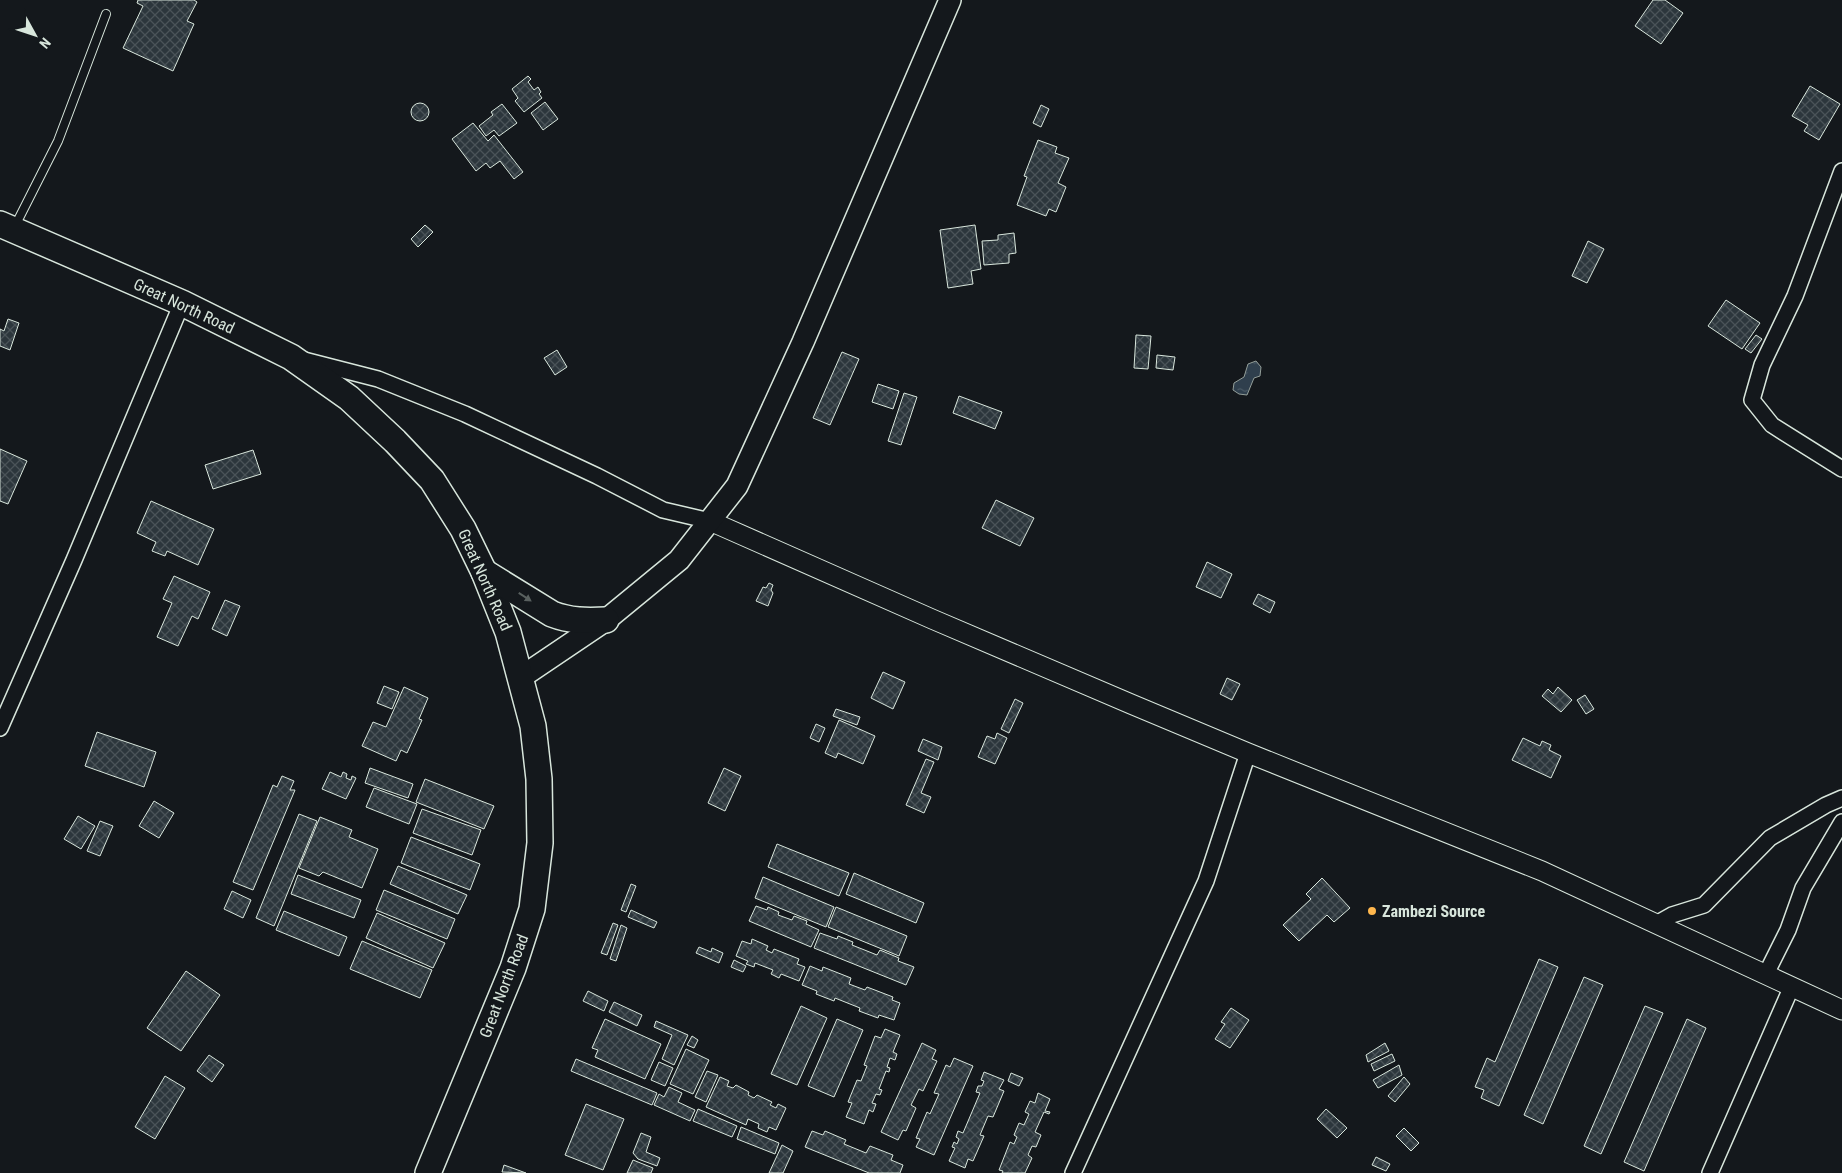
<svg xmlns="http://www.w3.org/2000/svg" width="1842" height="1173" viewBox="0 0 1842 1173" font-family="'Roboto Condensed',sans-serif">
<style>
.water{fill:url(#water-ripples);stroke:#939e99}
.building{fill:url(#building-cross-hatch);stroke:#d8e6dc}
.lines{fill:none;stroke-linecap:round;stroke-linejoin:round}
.service-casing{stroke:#d8e6dc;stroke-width:10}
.minor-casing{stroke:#d8e6dc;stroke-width:18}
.tertiary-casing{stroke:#d8e6dc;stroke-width:21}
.secondary-casing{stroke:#d8e6dc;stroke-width:24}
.trunk-casing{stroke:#d8e6dc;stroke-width:28}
.service{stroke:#14181c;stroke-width:8}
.minor{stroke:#14181c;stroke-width:15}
.tertiary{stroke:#14181c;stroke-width:19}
.secondary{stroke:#14181c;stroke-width:21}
.trunk{stroke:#14181c;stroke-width:25}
.oneway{fill:#59605f}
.poi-dot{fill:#ffb74d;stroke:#14181c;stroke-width:2}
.labels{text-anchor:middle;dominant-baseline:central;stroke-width:4;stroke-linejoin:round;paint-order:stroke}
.street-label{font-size:16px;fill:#d8e6dc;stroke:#14181c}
.poi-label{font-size:16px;font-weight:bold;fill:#d8e6dc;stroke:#14181c;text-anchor:start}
</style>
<defs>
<pattern id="water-ripples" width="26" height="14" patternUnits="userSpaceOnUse" patternTransform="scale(1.25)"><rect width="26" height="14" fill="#2f3f4d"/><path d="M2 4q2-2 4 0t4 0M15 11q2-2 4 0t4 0" fill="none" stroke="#4c5b66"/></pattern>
<pattern id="building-cross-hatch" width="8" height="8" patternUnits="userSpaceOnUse" patternTransform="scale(1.25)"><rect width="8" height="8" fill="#2c363c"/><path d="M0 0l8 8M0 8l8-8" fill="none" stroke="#4a5358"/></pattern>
</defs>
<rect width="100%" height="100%" fill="#14181c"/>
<polygon class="water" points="1256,361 1261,367 1260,376 1254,378 1247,395 1239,394 1233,390 1234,383 1244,377 1248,364"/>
<g class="building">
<polygon points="138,0 194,0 197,2 187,21 194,24 173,71 123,48 143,6 137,3"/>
<polygon points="1653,0 1665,0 1683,13 1661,44 1635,26"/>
<polygon points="528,76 531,79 528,82 534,90 538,87 541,92 539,94 542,98 524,112 515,101 518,98 512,89"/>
<polygon points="1810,86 1840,104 1819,140 1804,131 1808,125 1792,116"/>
<polygon points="545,102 558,119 543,130 531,113"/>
<circle cx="420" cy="112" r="9"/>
<polygon points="502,104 517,123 499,136 494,130 486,136 479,126 493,115 491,112"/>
<polygon points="1041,105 1049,109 1041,127 1033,123"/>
<polygon points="473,123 488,141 494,135 523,172 514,179 500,161 490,168 486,163 476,171 452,139"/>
<polygon points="1038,140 1057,147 1055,153 1069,158 1058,183 1066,187 1056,212 1049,209 1046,216 1017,205 1027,177 1024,176"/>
<polygon points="425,225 433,232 418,247 411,239"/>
<polygon points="975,225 981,269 971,271 973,284 948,288 940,230"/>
<polygon points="1014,233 1016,253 1009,254 1009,263 984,265 982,241 998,240 998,235"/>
<polygon points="1588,241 1604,249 1587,283 1572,276"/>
<polygon points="1726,300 1760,323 1742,349 1708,326"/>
<polygon points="8,319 19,323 10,350 0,346 0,329 4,331"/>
<polygon points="1136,335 1151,336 1148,369 1134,368"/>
<polygon points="1756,335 1762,339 1751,353 1745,349"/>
<polygon points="557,350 567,367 555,375 544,358"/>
<polygon points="842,352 859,359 830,425 813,418"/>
<polygon points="1157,355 1175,357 1173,370 1156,368"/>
<polygon points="878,384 899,391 893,409 872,402"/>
<polygon points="904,393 917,397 901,445 888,441"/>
<polygon points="959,396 1002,412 995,429 953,413"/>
<polygon points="0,449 27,461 8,504 0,501"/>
<polygon points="253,450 261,474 213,489 205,465"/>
<polygon points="996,500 1034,518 1020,546 982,528"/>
<polygon points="151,501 214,529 198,565 167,551 165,556 152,551 156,542 137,533"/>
<polygon points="1207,562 1232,574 1221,598 1196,587"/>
<polygon points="174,576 210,592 198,619 192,616 178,646 157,637 172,603 163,599"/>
<polygon points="769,583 773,585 771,590 773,593 768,606 756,601 763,587 766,588"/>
<polygon points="1258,594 1275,602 1270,613 1253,604"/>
<polygon points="225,600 240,606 227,636 212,629"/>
<polygon points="883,672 905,682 893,709 871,698"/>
<polygon points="1227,678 1240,684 1232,700 1220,694"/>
<polygon points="384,686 399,692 392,709 377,703"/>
<polygon points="404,687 428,698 419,719 422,720 407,753 401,750 396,761 362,746 373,722 386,727"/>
<polygon points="1558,687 1572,700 1561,712 1542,696 1548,689 1553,694"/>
<polygon points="1585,695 1594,709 1586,714 1577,700"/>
<polygon points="1015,699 1023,703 1009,733 1001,729"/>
<polygon points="836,709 860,717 857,725 833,716"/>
<polygon points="839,720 875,736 863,764 838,753 836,758 825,753"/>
<polygon points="816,724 825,728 819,742 810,738"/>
<polygon points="97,732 156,752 144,787 85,766"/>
<polygon points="997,733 1007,738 995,764 978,757 987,736 995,739"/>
<polygon points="1523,738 1540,746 1542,741 1551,745 1549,750 1561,756 1551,778 1512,760"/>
<polygon points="923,739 942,747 938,760 918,751"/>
<polygon points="926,759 934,762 921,793 931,797 924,813 906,805"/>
<polygon points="370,768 413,784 408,798 365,783"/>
<polygon points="724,768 741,776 725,811 708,803"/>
<polygon points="330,772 341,777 343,772 347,774 346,778 351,780 352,776 356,778 346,799 322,789"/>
<polygon points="282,776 294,781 290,790 295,790 253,890 233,882 273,785 277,787"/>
<polygon points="425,779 494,806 484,829 416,802"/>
<polygon points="374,788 417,804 409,824 366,807"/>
<polygon points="154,801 174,813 159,838 139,826"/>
<polygon points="422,809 481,830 472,855 413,833"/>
<polygon points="299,814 317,821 274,926 256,918"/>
<polygon points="78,816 95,826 81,849 64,839"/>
<polygon points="320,817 352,830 349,837 378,849 362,888 323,872 319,876 299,868"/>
<polygon points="100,821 113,826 100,856 87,851"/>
<polygon points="411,837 480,864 470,890 401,863"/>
<polygon points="777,844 849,873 839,896 768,867"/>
<polygon points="398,866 467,895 458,914 390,884"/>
<polygon points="854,873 924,903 916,923 846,894"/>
<polygon points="298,875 361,900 354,918 291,894"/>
<polygon points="763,877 834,907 826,927 755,898"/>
<polygon points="1322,878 1350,908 1334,922 1327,915 1299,941 1283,925 1311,899 1306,894"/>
<polygon points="631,884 636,886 626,912 621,910"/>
<polygon points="384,890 455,919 447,939 376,910"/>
<polygon points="232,891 251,900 243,918 224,909"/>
<polygon points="756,906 767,910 768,907 779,912 778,915 792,920 794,916 807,921 806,924 819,930 811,947 749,921"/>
<polygon points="836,907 907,936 899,956 828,927"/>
<polygon points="631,910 657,922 654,928 628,917"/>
<polygon points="284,911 347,937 339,956 276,930"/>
<polygon points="377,913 445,943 433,968 366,938"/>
<polygon points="613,923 618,925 607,955 601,953"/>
<polygon points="621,925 627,928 616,961 610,959"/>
<polygon points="820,933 837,939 838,936 853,942 852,945 877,955 880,950 899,958 898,961 914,967 906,985 814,948"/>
<polygon points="752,939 768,946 766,950 772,953 774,949 799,959 797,964 805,967 799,981 781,974 779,978 771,974 773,970 755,963 754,967 746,964 748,961 736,956 742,941 751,944"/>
<polygon points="362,941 432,970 420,998 350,969"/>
<polygon points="699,947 711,952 712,948 723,953 719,963 696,953"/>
<polygon points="1539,959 1558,967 1499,1106 1481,1098 1484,1090 1475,1087 1487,1058 1495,1062"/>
<polygon points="734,960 746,966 743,972 731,967"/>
<polygon points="810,966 822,971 823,967 851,978 849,984 865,990 867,987 893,997 892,1000 900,1003 894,1020 879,1015 878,1018 859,1011 860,1008 835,998 834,1001 816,994 817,991 802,985"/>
<polygon points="186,971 220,995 181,1051 147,1028"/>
<polygon points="1584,977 1603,985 1543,1124 1524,1115"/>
<polygon points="588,991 608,1001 604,1011 583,1001"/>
<polygon points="614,1002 642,1015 637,1026 609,1012"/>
<polygon points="801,1006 827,1018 797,1085 771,1074"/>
<polygon points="1645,1006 1663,1013 1601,1154 1584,1146"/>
<polygon points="1231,1008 1249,1020 1230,1048 1215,1039 1225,1024 1221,1022"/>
<polygon points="605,1019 661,1044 645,1079 595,1057 598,1050 592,1048"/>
<polygon points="837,1019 863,1030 834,1097 808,1086"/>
<polygon points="1687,1019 1706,1028 1644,1171 1624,1162"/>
<polygon points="656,1021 688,1035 674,1065 662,1059 672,1035 654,1027"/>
<polygon points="885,1029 900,1035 893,1052 897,1054 895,1060 890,1058 887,1067 890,1068 889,1072 886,1071 879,1089 882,1090 880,1095 876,1094 872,1103 876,1104 873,1112 869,1110 864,1124 846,1117 852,1103 848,1102 857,1080 861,1081 867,1066 864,1065 875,1036 881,1038"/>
<polygon points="692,1036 698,1040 694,1048 687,1045"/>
<polygon points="922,1043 936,1050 932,1059 937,1061 923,1091 919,1089 911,1105 916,1108 906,1131 903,1130 898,1140 881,1132"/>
<polygon points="1385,1043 1389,1051 1368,1062 1366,1055"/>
<polygon points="686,1049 709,1060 693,1094 670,1084"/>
<polygon points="1392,1054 1395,1061 1374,1071 1371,1064"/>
<polygon points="209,1055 224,1065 212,1082 197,1071"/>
<polygon points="954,1058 973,1066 934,1155 916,1147 920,1139 916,1138 927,1112 930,1114 939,1094 934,1093 946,1065 950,1067"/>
<polygon points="576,1059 657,1093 652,1105 571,1071"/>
<polygon points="659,1062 673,1068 665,1086 651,1080"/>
<polygon points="1399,1065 1402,1075 1378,1088 1373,1080"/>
<polygon points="707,1071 718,1075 706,1102 695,1097"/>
<polygon points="984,1072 1004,1080 999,1089 1004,1091 993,1117 988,1116 980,1135 984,1136 973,1161 968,1159 965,1168 949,1161 955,1148 952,1147 954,1142 957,1144 959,1139 956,1137 958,1131 963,1133 980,1093 976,1092 978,1086 982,1086 984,1081 981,1080"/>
<polygon points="1011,1073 1023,1078 1019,1086 1008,1081"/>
<polygon points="165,1076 185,1088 155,1139 135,1127"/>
<polygon points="720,1077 729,1081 727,1086 733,1088 736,1085 749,1092 748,1095 754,1098 757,1095 772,1102 770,1105 776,1108 778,1104 786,1108 776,1130 769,1127 767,1132 758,1128 759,1124 748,1119 746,1125 706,1107"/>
<polygon points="1404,1077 1410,1084 1395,1102 1388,1096"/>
<polygon points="669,1087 682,1093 678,1102 695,1110 690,1121 654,1105 659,1094 664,1097"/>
<polygon points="1038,1093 1050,1099 1045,1111 1050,1112 1049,1114 1044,1112 1035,1132 1041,1135 1036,1147 1032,1146 1028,1155 1032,1158 1025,1173 1002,1173 1003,1171 999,1170 1010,1142 1014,1144 1017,1137 1014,1135 1019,1123 1024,1125 1029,1114 1025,1112 1030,1101 1035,1103"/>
<polygon points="586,1104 624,1119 603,1170 565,1155"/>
<polygon points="698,1109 737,1126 732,1137 693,1121"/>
<polygon points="1326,1109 1347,1128 1337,1138 1317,1119"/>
<polygon points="741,1127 779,1143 775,1154 737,1139"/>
<polygon points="1404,1128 1419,1143 1411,1151 1396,1136"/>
<polygon points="812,1131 823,1135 825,1131 846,1140 844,1144 866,1153 870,1146 893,1155 891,1160 903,1165 900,1173 869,1173 805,1147"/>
<polygon points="641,1133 651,1137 646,1152 660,1158 657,1166 638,1159 633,1153"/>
<polygon points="782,1145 793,1151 783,1173 769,1173"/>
<polygon points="1376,1157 1390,1164 1386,1171 1372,1165"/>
<polygon points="633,1160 653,1168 651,1173 627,1173"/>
<polygon points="504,1165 526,1173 502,1172"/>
</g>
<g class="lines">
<g class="service-casing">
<polyline id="service" points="14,228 58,141 106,14"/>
</g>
<g class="minor-casing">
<g id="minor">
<polyline points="1842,171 1795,296 1762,365 1752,400 1772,425 1842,469"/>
<polyline points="304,360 378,379 465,414 597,476 663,510 710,521"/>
<polyline points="0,728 74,560 182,303"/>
<polyline points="1656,924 1672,915 1704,905 1770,838 1826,805 1842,798"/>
<polyline points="1766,974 1788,930 1803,888 1842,822"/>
<polyline points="1073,1173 1206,881 1248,753"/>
<polyline points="1710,1173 1792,986"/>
</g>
</g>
<g class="tertiary-casing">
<polyline id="tertiary" points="710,521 932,619 1131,704 1248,753 1542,871 1842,1010"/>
</g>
<g class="secondary-casing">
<polyline id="secondary" points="520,678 606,620 679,560 737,486 803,342 950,0"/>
</g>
<g class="trunk-casing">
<g id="trunk">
<polyline points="0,224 182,303 291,357 349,398 395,441 432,480 463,529 484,572 508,632 533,726 539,779 540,843 532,909 513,968 428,1173"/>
<path d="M484 572 552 614C570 621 587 621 606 620"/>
</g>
</g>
<use href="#service" class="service"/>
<use href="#minor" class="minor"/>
<use href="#tertiary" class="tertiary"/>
<use href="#secondary" class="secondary"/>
<use href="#trunk" class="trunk"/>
</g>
<defs><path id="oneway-solid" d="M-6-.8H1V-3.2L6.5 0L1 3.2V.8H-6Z" transform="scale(1.25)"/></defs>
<use class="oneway" href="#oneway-solid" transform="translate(525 597) rotate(33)"/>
<circle class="poi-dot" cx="1372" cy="911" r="5"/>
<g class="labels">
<g class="street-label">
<text transform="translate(184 306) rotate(25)">Great North Road</text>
<text transform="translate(485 580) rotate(66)">Great North Road</text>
<text transform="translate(504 986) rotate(-69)">Great North Road</text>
</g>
<g class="poi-label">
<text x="1382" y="911">Zambezi Source</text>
</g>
</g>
<g transform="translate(35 35) rotate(130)" stroke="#14181c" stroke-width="4" paint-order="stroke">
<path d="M0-4L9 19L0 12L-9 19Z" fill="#d8e6dc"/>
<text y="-8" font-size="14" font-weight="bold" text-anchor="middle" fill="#d8e6dc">N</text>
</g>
</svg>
